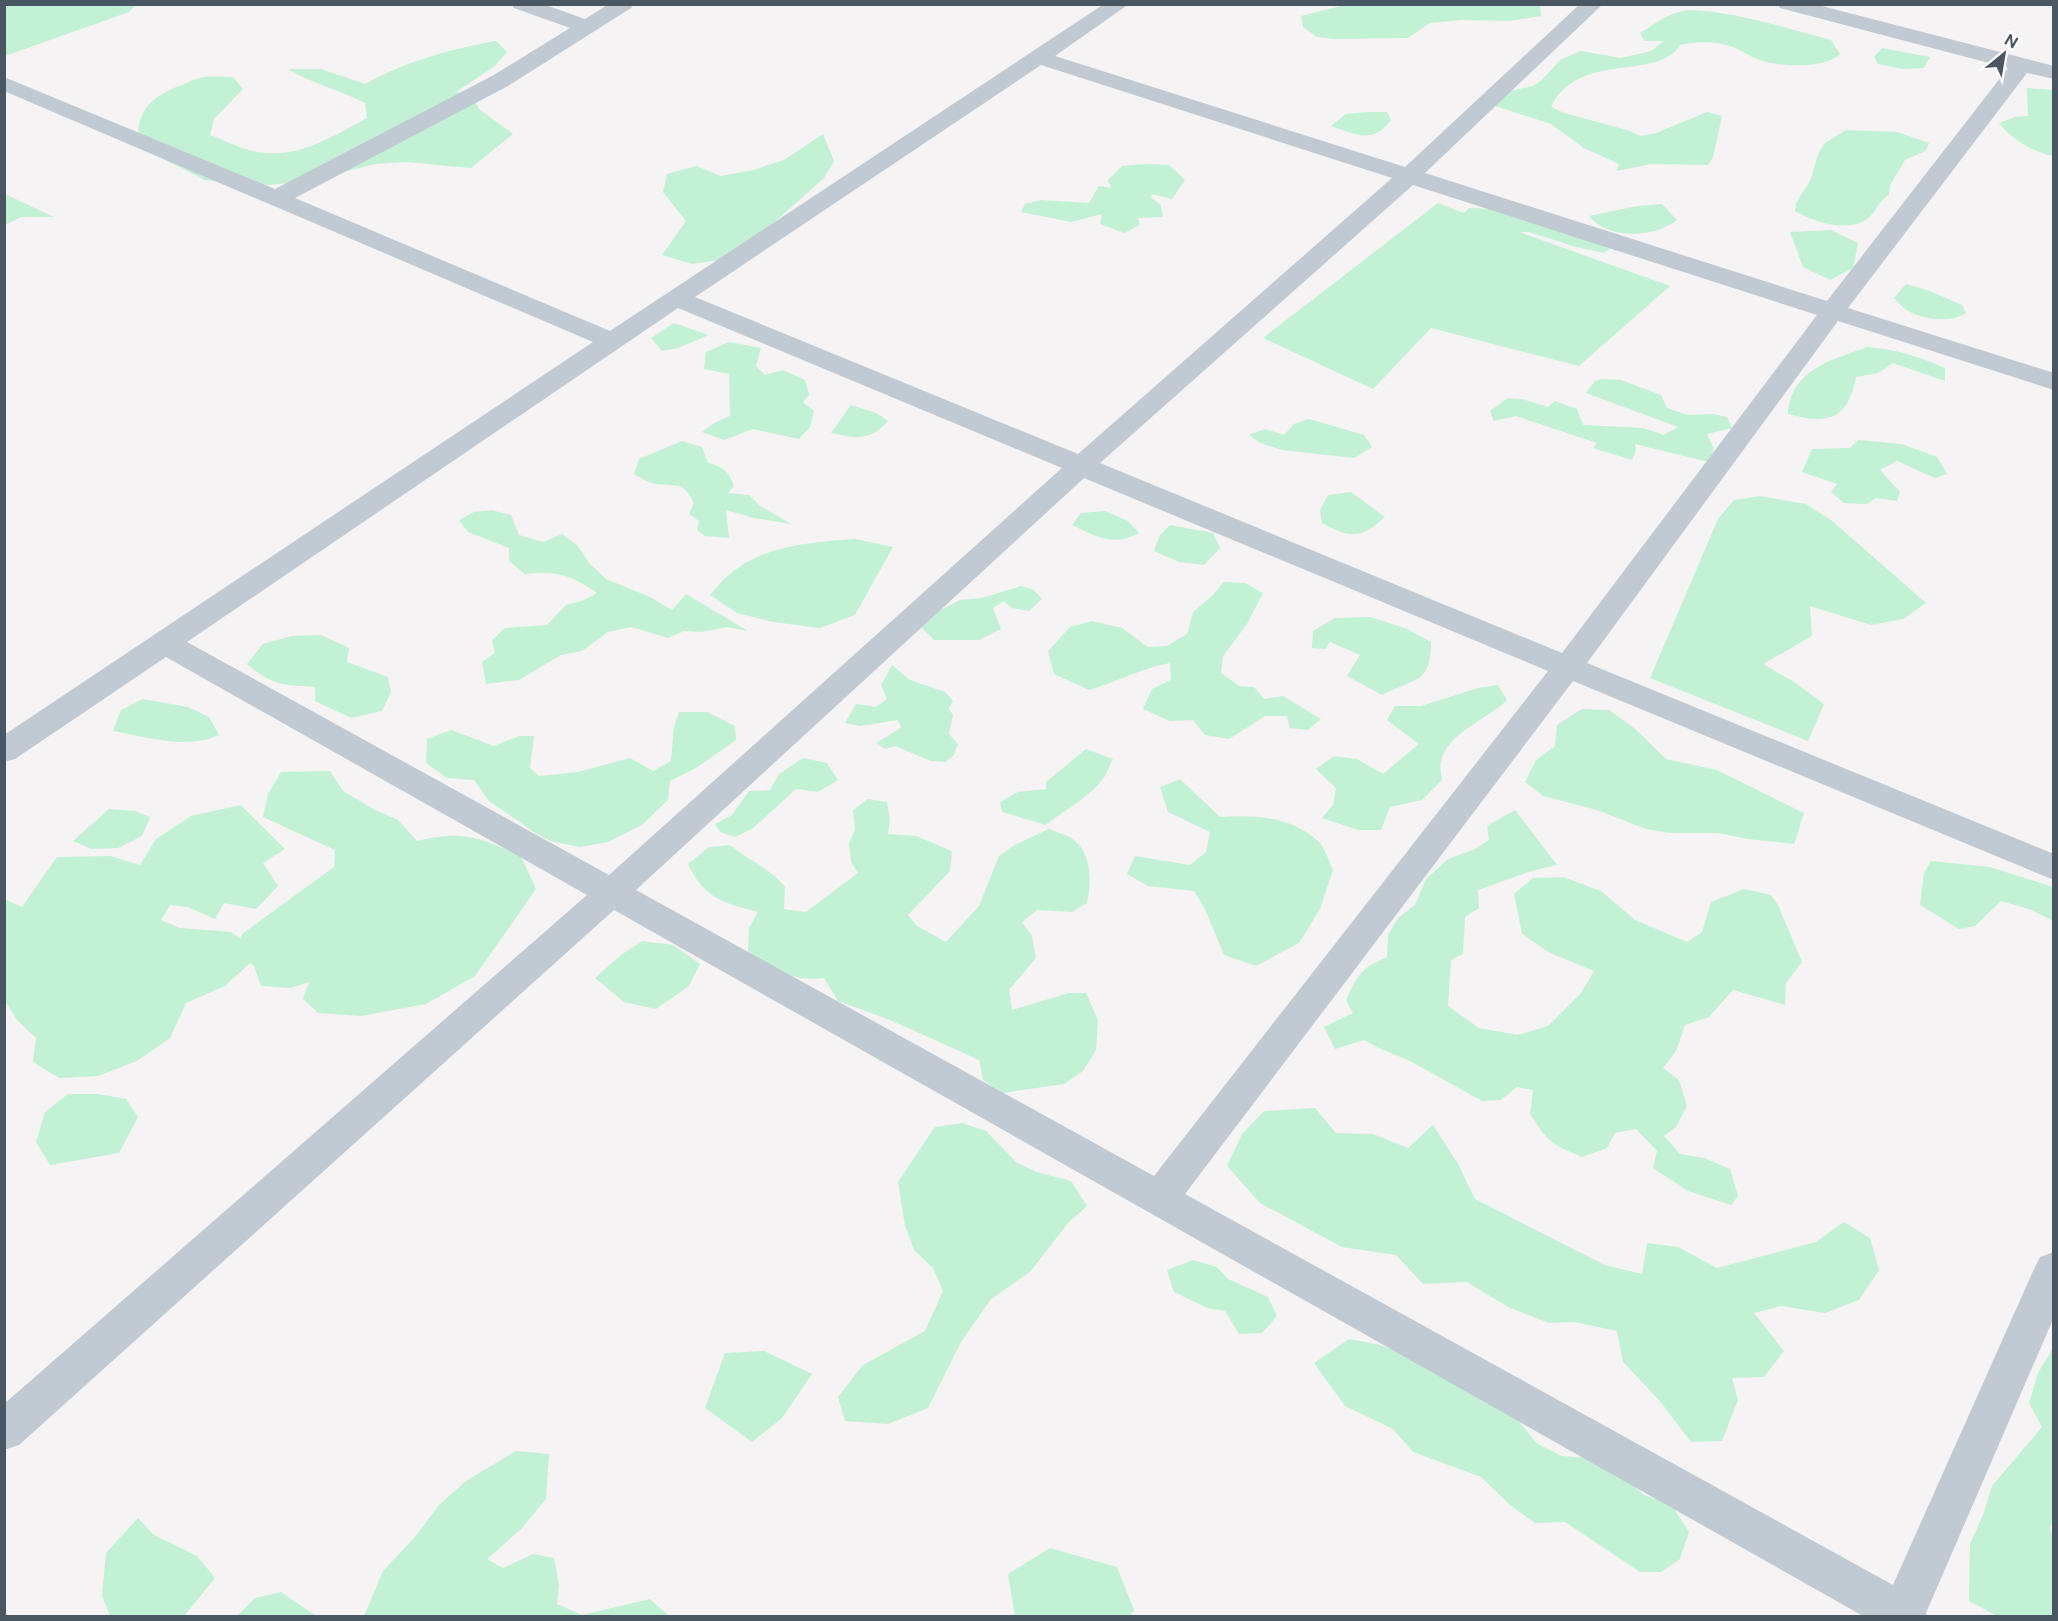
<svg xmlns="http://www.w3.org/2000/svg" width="2058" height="1621" viewBox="0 0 2058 1621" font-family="'Public Sans',sans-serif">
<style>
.green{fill:#c3f1d5}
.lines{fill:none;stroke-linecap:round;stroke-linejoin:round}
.minor{fill:#c1cad2;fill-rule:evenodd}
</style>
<rect width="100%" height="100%" fill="#f5f3f3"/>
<g class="green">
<polygon points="4,5 5,4 136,5 129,12 5,56"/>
<polygon points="1345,5 1540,5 1541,16 1509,21 1461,20 1430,23 1408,38 1334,39 1317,37 1303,27 1301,16"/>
<path d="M1688 10C1732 11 1788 28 1831 40L1840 54C1824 69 1780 67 1760 60 1748 56 1739 48 1726 45 1712 41 1695 42 1680 45 1658 82 1578 50 1551 107L1564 113 1627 130 1641 136 1656 133 1707 112 1722 116 1713 157 1708 165 1651 164 1617 171 1619 164 1584 148 1551 124 1492 105 1507 92 1533 86 1542 80 1560 60 1581 51 1621 58 1651 51 1664 41H1645L1640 33C1659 22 1665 14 1688 10Z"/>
<path d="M496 41 507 52 495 66 456 92 472 95 479 109 513 134 471 168 406 162 375 164 308 181 269 185 236 184 205 180 139 147C134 112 151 96 182 85 189 82 197 78 205 77 214 76 224 77 233 77L243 89 214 119 210 135C225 140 242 150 258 152 299 159 333 136 367 118L365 103C340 90 313 84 288 69H321L365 84C404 62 451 49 496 41Z"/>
<polygon points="1882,48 1930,57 1924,68 1903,69 1878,64 1874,57"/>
<path d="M2027 88 2053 90V130L2051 132 2053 133V156C2034 153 2011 139 1999 123L2015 117 2028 116Z"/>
<path d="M1367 112H1387L1391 120C1373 145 1355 134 1331 126L1346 114Z"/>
<path d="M1846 130 1897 132 1929 143 1926 151 1905 160 1890 185 1889 195C1878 202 1876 212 1867 219 1849 233 1813 222 1795 211L1796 203 1810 181 1819 152 1825 143Z"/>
<polygon points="823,134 834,161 824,178 750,244 726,259 692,264 662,255 686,221 663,192 667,174 696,166 721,176 753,170 784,160"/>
<polygon points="1146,164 1169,165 1185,180 1172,199 1152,194 1151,198 1161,205 1163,217 1138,218 1140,225 1124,233 1100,224 1102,214 1071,222 1021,212 1025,204 1041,200 1089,203 1099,186 1111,188 1108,180 1122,166"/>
<polygon points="4,194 5,194 54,217 21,217 5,225"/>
<polygon points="1438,203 1464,213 1469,208 1492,209 1612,247 1604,253 1576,247 1529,232 1519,232 1670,286 1579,366 1431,328 1373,389 1263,338"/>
<path d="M1662 204 1677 220C1654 238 1609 240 1589 216L1637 206Z"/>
<polygon points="1831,230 1858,243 1853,268 1830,280 1803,267 1790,232"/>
<path d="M1906 284 1930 291 1962 305 1966 313C1951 323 1924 320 1908 311 1903 308 1898 302 1894 298Z"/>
<polygon points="674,323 709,335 678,348 662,351 651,338"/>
<polygon points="729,342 761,348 756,366 765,375 783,370 805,380 809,395 803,402 814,411 810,427 799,439 753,429 724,440 702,432 716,422 730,416 729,374 704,369 706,352"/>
<path d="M1867 347C1895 349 1920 357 1945 368V381L1893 363 1878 373 1856 377C1848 420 1827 425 1788 414 1791 369 1832 360 1867 347Z"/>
<polygon points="1601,379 1621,380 1661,395 1667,408 1688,415 1713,414 1727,417 1732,428 1707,434 1714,449 1708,462 1635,444 1636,450 1632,460 1593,448 1597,443 1516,416 1494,421 1490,411 1508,398 1522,399 1548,407 1555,401 1577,409 1583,425 1643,428 1664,435 1678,427 1586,393 1594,382"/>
<path d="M851 405 876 413 888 421C869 442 856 438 831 433Z"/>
<polygon points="1309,419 1364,435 1372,447 1354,458 1282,450 1260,443 1249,435 1265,429 1284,435 1294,424"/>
<polygon points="1858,440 1902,444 1937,457 1947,474 1935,478 1897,461 1880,470 1900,492 1897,501 1876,498 1867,504 1844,503 1831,492 1837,484 1802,472 1812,449 1850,448"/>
<path d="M682 441 702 447 708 463C723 466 729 472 734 486L728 493 749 495 759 505 791 524 754 518 726 510 729 538 705 536 697 530 699 521 689 514 694 503C682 478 674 488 652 483 646 481 639 477 634 474L639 459Z"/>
<path d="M1351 492 1385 517C1360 540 1350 538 1322 523L1320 510 1328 495Z"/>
<polygon points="1760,496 1806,504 1831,520 1926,603 1903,619 1871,625 1810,606 1812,636 1763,664 1794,682 1824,704 1808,741 1650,678 1718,519 1734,500"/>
<path d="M491 510 511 515 519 535 543 542 562 534 577 545 590 564 606 579 650 597 672 610 686 594 748 631 726 627 703 632 684 631 668 638 631 627 608 632 582 651 561 655 519 680 486 684 482 662 495 653 492 640 505 628 547 625 566 605 582 601 597 593C572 575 555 570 525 574L509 561V548L468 532 459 520 474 512Z"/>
<path d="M1105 511 1128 521 1139 533C1113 547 1097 537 1072 525L1081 513Z"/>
<polygon points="1170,525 1213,533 1220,548 1204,565 1179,562 1154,551 1160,535"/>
<path d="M856 539 893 547 855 615 820 628 773 622 737 613 710 595C716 588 722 580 730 574 764 545 813 542 856 539Z"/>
<path d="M1224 582 1245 583 1263 593 1247 624 1223 656 1221 673 1239 686 1254 687 1264 699 1283 696 1321 719 1308 730 1290 728 1287 716H1265L1229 739 1205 735 1193 720 1170 721 1143 709 1152 689 1171 680 1170 663C1141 668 1117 682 1089 690L1054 674 1048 651 1070 627 1092 621 1122 628 1148 647 1167 646 1187 634 1193 612 1213 595Z"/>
<polygon points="1021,586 1034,590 1042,599 1029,611 1012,608 1004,601 993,608 1001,629 979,640 934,640 921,627 931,615 960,600 982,598"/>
<path d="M1370 617 1405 628 1431 642C1431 684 1415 678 1382 695L1347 676 1360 655 1330 642 1325 649 1312 648 1313 631 1335 618Z"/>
<path d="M321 635 349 648 347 662 388 677 391 692 382 711 351 718 315 701V687C283 685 272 686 247 664L263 644 292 636Z"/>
<polygon points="892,665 910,680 945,692 953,701 949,709 953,715 949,734 958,744 954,755 945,762 931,761 895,746 885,749 876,743 901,728 898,720 860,726 845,723 856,704 876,707 887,699 881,685"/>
<path d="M1498 685 1507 700C1488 719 1447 733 1441 761 1439 766 1442 775 1442 780L1422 800 1390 807 1381 830H1358L1322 818 1333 805 1336 788 1316 769 1334 756 1357 759 1383 774 1419 744 1387 720 1395 706H1421L1478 688Z"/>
<path d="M143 699 188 707 209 717 219 735C186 750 147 737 113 731L121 710Z"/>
<polygon points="1582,709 1609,710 1634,728 1666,759 1717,770 1804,813 1794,844 1748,839 1718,833 1670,833 1646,829 1597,810 1543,796 1525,782 1536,760 1555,746 1557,725"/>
<polygon points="679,712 707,712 735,726 736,740 696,768 670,781 668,800 642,825 608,842 580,847 550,841 534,832 489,801 474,780 447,778 426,763 427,739 451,730 494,746 519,736 534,736 530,768 539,776 578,772 630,758 653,771 671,761 674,727"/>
<path d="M1086 749 1113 759C1110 764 1108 771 1105 776 1091 797 1065 809 1046 825L1002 812 1000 802 1018 792 1046 789V782Z"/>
<polygon points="803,758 827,763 838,780 818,792 796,789 752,829 735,837 720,832 715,824 732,815 749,791 770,790 779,774"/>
<path d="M330 771 343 791 375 810 398 820 417 841C464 830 478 837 521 856L536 889 475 976 426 1004 361 1016 318 1013 303 999 309 982 291 988 261 986 254 966 250 963 225 986 186 1003 170 1038 137 1061 98 1076 59 1078 33 1062 36 1038 17 1020 7 1004 5 1005 4 899 22 907 57 857 110 856 140 865 156 839 191 816 241 805 285 849 263 863 278 886 256 909 224 903 215 919 187 907 170 905 161 920 180 928 231 932 241 939 242 934 334 867 335 850 263 817 268 794 281 772Z"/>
<path d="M1180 779 1220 817C1255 815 1290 816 1318 841 1325 847 1329 862 1333 870L1320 909 1299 943 1256 966 1224 955 1205 909 1194 891 1148 886 1127 874 1135 856 1190 865 1206 852 1210 832 1168 812 1160 787Z"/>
<path d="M868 799 887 802 890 820 888 834 916 836 952 851 950 871 908 915 917 926 946 942 979 906 999 856 1015 845 1049 829C1056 832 1064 834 1071 838 1092 851 1092 882 1087 903L1072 912 1037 910 1022 922 1032 936 1036 958 1009 990 1012 1010 1069 993H1086L1098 1020 1096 1050 1083 1071 1064 1084 1002 1093 983 1080 979 1060 890 1020 838 1001 824 978C791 982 774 969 748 951L749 928 758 912C723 903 704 898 688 864L709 847 730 845C748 860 771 869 785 887L784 909 806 912 858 873 851 862 849 843 855 830 853 810Z"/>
<polygon points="109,809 135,811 150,817 142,836 118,848 92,849 73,841"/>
<path d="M1515 810 1557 865C1529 870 1504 881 1478 890L1479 908 1465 917 1463 954 1451 960 1448 1006 1479 1028 1518 1035 1548 1026 1581 993 1594 971 1550 953 1522 934 1514 894 1533 878 1563 877 1601 891 1635 920 1687 942 1702 932 1711 902 1744 889 1771 895 1778 905 1802 962 1786 983 1785 1005 1733 990 1709 1017 1685 1025 1676 1051 1663 1068 1679 1080 1687 1106 1676 1127 1664 1136 1680 1154 1704 1158 1730 1169 1738 1196 1731 1205 1688 1191 1653 1168 1657 1151 1636 1129 1615 1133 1607 1148 1582 1157C1551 1144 1548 1142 1530 1114L1533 1090 1517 1087 1501 1100 1482 1101 1410 1061 1379 1048 1364 1040 1335 1049 1324 1027 1353 1013 1346 1000C1359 973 1360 969 1387 957L1388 935 1398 918 1415 905 1426 879 1448 859 1475 849 1489 840 1487 826Z"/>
<polygon points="1931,861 1990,867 2053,887 2053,921 2032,910 2001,901 1975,926 1959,929 1920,905 1924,873"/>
<polygon points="642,941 673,945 700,964 689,986 656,1009 624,1002 595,978 621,955"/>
<polygon points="68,1094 98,1094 126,1099 138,1117 119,1153 50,1165 36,1142 45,1112"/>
<polygon points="1315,1108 1336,1133 1373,1134 1408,1148 1433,1125 1458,1164 1475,1199 1605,1265 1642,1274 1647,1243 1678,1247 1717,1268 1816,1242 1844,1222 1870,1238 1879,1270 1859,1300 1825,1313 1781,1306 1754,1313 1784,1351 1764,1377 1732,1378 1738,1400 1722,1441 1691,1442 1659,1400 1623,1362 1617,1331 1574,1322 1549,1323 1508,1307 1467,1282 1423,1284 1396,1255 1342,1247 1260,1203 1227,1166 1242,1134 1264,1111"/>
<polygon points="962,1123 986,1131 1016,1162 1036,1172 1071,1181 1087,1206 1068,1223 1030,1272 991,1299 961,1342 928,1408 888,1424 845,1421 838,1397 863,1365 925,1331 943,1291 933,1268 914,1250 905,1226 898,1182 935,1127"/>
<polygon points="1193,1260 1217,1267 1228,1279 1268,1297 1277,1316 1262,1333 1239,1334 1225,1311 1207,1308 1174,1292 1167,1270"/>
<polygon points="1349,1339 1376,1344 1424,1360 1515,1416 1536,1443 1562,1456 1590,1458 1616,1472 1644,1495 1671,1504 1689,1532 1680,1559 1661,1572 1640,1572 1565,1522 1535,1523 1510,1505 1481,1477 1413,1452 1393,1429 1345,1406 1314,1363"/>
<polygon points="2053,1348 2054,1518 2050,1528 2054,1543 2053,1616 1997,1616 1969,1601 1970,1544 1983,1515 1992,1486 2042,1427 2029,1403 2038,1373"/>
<polygon points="764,1351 812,1374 782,1418 752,1442 705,1408 725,1353"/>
<polygon points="516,1451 549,1454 546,1499 521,1529 487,1559 503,1568 533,1554 554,1558 559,1586 557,1604 582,1615 650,1599 669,1616 364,1616 383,1571 415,1537 439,1505 466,1481"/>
<polygon points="138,1518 154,1535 197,1556 215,1578 184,1616 110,1616 102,1596 106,1553"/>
<polygon points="1050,1548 1117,1567 1134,1610 1130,1616 1015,1616 1008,1574"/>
<polygon points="281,1592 316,1616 237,1616 255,1598"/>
</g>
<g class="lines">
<path class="minor" d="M511 4H543L585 19 609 4H634L631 8 508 86 295 198 610 331 1104 4H1129L1055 56 1405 167 1580 4H1603L1425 173 1827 301 2008 68 1780 8 1777 4H1814L2054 66V79L2027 73 1848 308 2054 373V390L1838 321 1587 663 2054 854V880L1573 681 1185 1194 1893 1585 2034 1269 2040 1257 2054 1252V1317L1926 1613 1927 1616H1863L614 910 19 1445 4 1450V1404L587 895 166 657 15 759 4 762V735L593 342 4 91V77L275 189 492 76 570 28 514 8ZM1041 65 1392 178 1078 454 695 297ZM1413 185 1817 315 1562 653 1100 463ZM678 308 1062 468 609 875 187 642ZM1084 478 1548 671 1154 1176 636 890Z"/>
</g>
<rect width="2058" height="1621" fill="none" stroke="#4a5661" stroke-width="12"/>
<g transform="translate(2004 54) rotate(30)" stroke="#ffffff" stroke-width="4.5" paint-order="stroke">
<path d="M0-4.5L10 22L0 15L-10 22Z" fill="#4a5661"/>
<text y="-9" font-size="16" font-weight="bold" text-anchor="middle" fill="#4a5661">N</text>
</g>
</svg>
